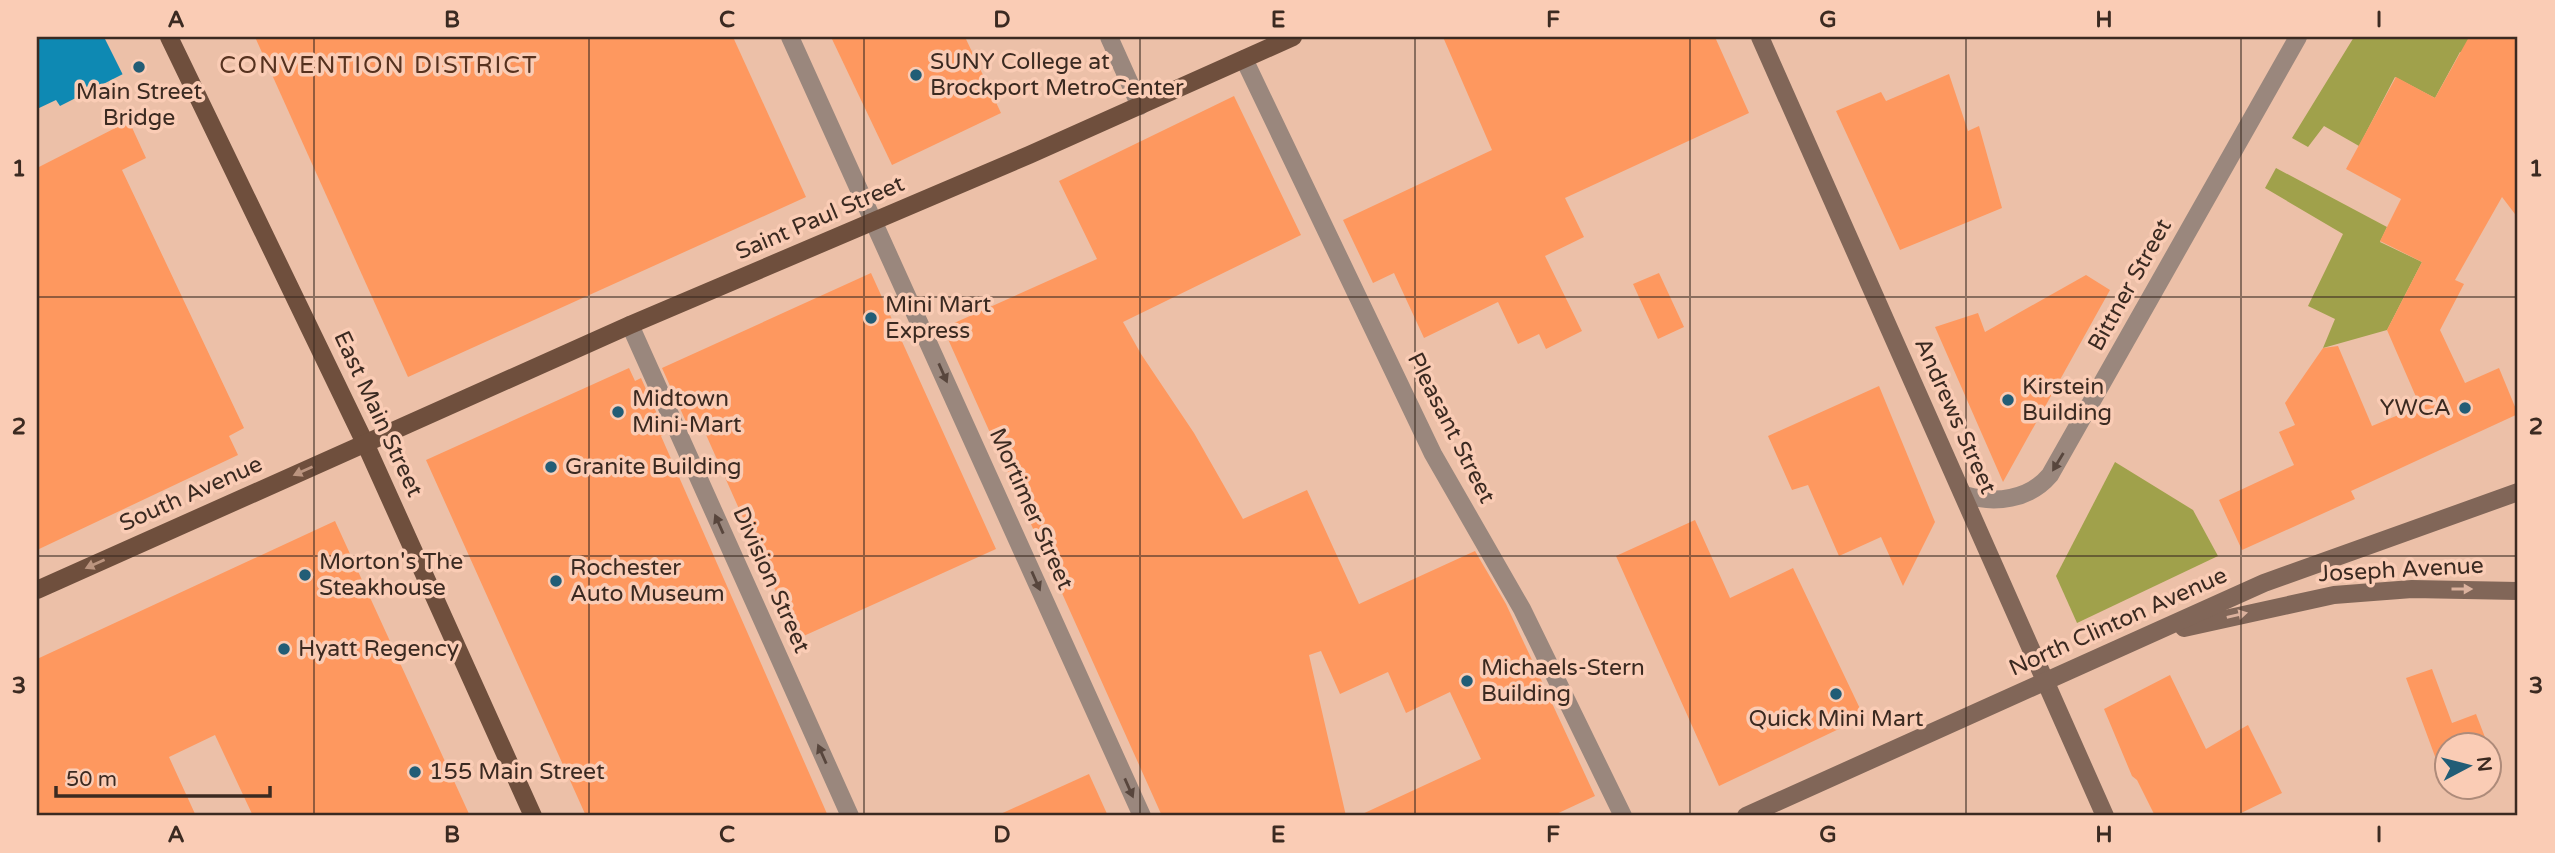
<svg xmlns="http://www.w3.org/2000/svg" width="2555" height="853" viewBox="0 0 2555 853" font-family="'Varela Round',sans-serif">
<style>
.green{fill:#a0a14b}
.water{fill:#0e89b3}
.pier{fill:#ecc0a8}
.building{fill:#fe985f}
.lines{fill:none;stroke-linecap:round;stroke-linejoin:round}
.street{stroke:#9a877d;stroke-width:18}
.secondary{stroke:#816658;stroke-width:18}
.primary{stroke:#6f4f3d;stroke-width:18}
.oneway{fill:#58463d}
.oneway2{fill:#bb947f}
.oneway3{fill:#dcb29e}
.grid{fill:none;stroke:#3b2a21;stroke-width:2;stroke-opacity:0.55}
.poi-dot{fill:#225d76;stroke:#faccb5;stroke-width:2.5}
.labels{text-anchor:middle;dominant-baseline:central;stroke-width:7;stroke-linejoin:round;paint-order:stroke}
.poi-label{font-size:23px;fill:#3b2a21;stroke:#faccb5;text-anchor:start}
.street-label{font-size:23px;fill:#3b2a21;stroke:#faccb5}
.neighbourhood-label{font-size:24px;letter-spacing:2px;fill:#56321f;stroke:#faccb5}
.neatline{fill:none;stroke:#3b2a21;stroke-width:2.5}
.grid-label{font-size:23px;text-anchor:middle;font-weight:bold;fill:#3b2a21}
</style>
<rect width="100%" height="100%" fill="#ecc0a8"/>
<g class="green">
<polygon points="2354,37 2465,37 2497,55 2490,68 2460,52 2435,98 2395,77 2359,146 2324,126 2308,147 2292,138"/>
<polygon points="2276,168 2387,227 2380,242 2422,262 2387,330 2323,348 2335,319 2308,306 2343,234 2265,188"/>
<polygon points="2115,462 2193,510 2218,556 2077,623 2056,576"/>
</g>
<polygon class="water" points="37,37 160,37 116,59 123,74 60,106 56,100 37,109"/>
<polygon class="pier" points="104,37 163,37 120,61 126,73 124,77"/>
<g class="building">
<polygon points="255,37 733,37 806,197 408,377"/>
<polygon points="831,37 965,37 1001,113 892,165"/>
<polygon points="1443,37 1715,37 1749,113 1565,198 1584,237 1545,256 1582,331 1546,349 1539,334 1518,344 1498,302 1424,338 1394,273 1373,283 1343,220 1492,150"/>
<polygon points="2469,37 2518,37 2518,218 2502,197 2455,280 2464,284 2440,330 2465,383 2499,368 2518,414 2351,491 2355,499 2242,550 2219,500 2294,465 2279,432 2295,425 2285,403 2323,348 2338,346 2372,426 2420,406 2387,330 2422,262 2380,241 2401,199 2346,169 2396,77 2435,98"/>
<polygon points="1949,74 1968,131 1979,126 2002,208 1900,250 1836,111 1881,92 1886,101"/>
<polygon points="1234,96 1301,235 1123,322 1141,354 1194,433 1243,519 1307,490 1359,604 1475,551 1506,604 1595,796 1552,816 1358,816 1481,759 1450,692 1406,713 1388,672 1340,694 1321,651 1309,655 1346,816 1162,816 943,328 1097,259 1059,181"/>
<polygon points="129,121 146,158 122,170 244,428 229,436 238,455 37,550 37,168"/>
<polygon points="871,273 996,549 797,639 699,419 687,424 662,368"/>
<polygon points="1659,273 1684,327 1658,339 1633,284"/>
<polygon points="2086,275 2110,290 2003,482 1935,327 1978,313 1985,332"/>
<polygon points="629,368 635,381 641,378 666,434 661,436 828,816 586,816 426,460"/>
<polygon points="1879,386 1935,522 1903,586 1881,537 1839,556 1808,485 1792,490 1768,436"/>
<polygon points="1695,520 1730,598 1793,568 1864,717 1719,786 1616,556"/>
<polygon points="335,521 470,816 253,816 215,735 169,757 196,816 37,816 37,659"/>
<polygon points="2432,669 2452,723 2476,714 2488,745 2446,745 2446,777 2443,778 2406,678"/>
<polygon points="2170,675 2206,749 2248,725 2282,793 2235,816 2155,816 2137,780 2132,776 2104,709"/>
<polygon points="1089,774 1108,816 996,816"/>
</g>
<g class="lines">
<g class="street">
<polyline points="790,37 1142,816"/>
<polyline points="1109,37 1140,106"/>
<polyline points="1244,59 1433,454 1522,609 1623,816"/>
<polyline points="630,325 850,816"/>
<path d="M1965 495C1995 504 2029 500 2050 475L2298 37"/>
</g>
<g class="secondary">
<polyline points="1760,37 2105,816"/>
<polyline points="2184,628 2334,595 2412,589 2518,591"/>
<polyline points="1746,816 2264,583 2518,492"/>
</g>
<g class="primary">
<polyline points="169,37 365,443 533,816"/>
<polyline points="37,590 630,325 1029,155 1293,37"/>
</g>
</g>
<defs><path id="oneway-solid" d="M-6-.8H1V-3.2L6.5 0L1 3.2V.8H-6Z" transform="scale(1.75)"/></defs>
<g class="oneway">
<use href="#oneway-solid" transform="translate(943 373) rotate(66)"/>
<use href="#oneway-solid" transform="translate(2058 462) rotate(121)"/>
<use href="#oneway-solid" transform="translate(719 524) rotate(-114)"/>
<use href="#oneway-solid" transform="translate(1036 581) rotate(66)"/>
<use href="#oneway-solid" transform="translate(822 754) rotate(-114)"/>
<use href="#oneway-solid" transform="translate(1129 788) rotate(66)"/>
</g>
<g class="oneway2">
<use href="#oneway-solid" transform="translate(303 471) rotate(156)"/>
<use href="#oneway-solid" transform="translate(95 564) rotate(156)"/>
</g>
<g class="oneway3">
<use href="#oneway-solid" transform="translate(2462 589)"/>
<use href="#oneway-solid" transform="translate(2237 615) rotate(-13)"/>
</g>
<path class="grid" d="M314 37V816M589 37V816M864 37V816M1140 37V816M1415 37V816M1690 37V816M1966 37V816M2241 37V816M37 297H2518M37 556H2518"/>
<g class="poi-dot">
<circle cx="139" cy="67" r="7"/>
<circle cx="916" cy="75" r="7"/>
<circle cx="871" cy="318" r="7"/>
<circle cx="2008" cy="400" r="7"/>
<circle cx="2465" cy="408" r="7"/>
<circle cx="618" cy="412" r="7"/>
<circle cx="551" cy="467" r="7"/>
<circle cx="305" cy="575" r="7"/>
<circle cx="556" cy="581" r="7"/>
<circle cx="284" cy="649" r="7"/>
<circle cx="1467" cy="681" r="7"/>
<circle cx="1836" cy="694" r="7"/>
<circle cx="415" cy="772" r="7"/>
</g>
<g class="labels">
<g class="poi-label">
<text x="930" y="62">SUNY College at<tspan x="930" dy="26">Brockport MetroCenter</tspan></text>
<text x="139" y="92" text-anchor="middle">Main Street<tspan x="139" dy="26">Bridge</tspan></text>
<text x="885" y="305">Mini Mart<tspan x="885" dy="26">Express</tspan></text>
<text x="2022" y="387">Kirstein<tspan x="2022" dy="26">Building</tspan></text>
<text x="632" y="399">Midtown<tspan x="632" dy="26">Mini-Mart</tspan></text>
<text x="2451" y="408" text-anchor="end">YWCA</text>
<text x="565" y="467">Granite Building</text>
<text x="319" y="562">Morton's The<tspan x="319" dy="26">Steakhouse</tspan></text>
<text x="570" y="568">Rochester<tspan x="570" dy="26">Auto Museum</tspan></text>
<text x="298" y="649">Hyatt Regency</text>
<text x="1481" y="668">Michaels-Stern<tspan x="1481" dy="26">Building</tspan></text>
<text x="1836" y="719" text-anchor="middle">Quick Mini Mart</text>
<text x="429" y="772">155 Main Street</text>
</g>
<g class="street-label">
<text transform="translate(820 218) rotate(-23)">Saint Paul Street</text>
<text transform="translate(2130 285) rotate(-61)">Bittner Street</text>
<text transform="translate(378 414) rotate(65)">East Main Street</text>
<text transform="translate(1955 416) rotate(66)">Andrews Street</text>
<text transform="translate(1451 428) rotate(63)">Pleasant Street</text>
<text transform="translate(191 494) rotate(-24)">South Avenue</text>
<text transform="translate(1031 509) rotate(66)">Mortimer Street</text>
<text transform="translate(2401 570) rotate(-3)">Joseph Avenue</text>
<text transform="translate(771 580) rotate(66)">Division Street</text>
<text transform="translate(2118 622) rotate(-24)">North Clinton Avenue</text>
</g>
<g class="neighbourhood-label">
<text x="379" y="65">CONVENTION DISTRICT</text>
</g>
</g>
<rect width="2555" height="853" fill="none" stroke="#faccb5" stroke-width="77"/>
<g transform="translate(2468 766) rotate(83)"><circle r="33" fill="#faccb5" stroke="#ae8b7a" stroke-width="2"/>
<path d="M0-5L12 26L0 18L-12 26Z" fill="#225d76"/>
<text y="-10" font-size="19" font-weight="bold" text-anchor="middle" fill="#3b2a21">N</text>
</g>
<path d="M56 786v10h214v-10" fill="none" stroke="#3b2a21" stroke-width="3.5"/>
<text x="66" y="786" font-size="21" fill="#3b2a21" stroke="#faccb5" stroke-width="5" paint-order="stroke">50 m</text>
<rect x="38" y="38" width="2478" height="776" class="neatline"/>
<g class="grid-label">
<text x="176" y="27">A</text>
<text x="452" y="27">B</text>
<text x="727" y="27">C</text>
<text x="1002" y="27">D</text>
<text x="1278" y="27">E</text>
<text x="1553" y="27">F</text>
<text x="1828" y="27">G</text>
<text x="2104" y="27">H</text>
<text x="2379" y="27">I</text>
<text x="19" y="176">1</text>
<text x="2536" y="176">1</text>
<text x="19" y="434">2</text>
<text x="2536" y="434">2</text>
<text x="19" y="693">3</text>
<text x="2536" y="693">3</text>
<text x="176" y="842">A</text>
<text x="452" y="842">B</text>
<text x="727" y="842">C</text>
<text x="1002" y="842">D</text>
<text x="1278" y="842">E</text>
<text x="1553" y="842">F</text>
<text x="1828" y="842">G</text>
<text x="2104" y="842">H</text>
<text x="2379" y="842">I</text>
</g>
</svg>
